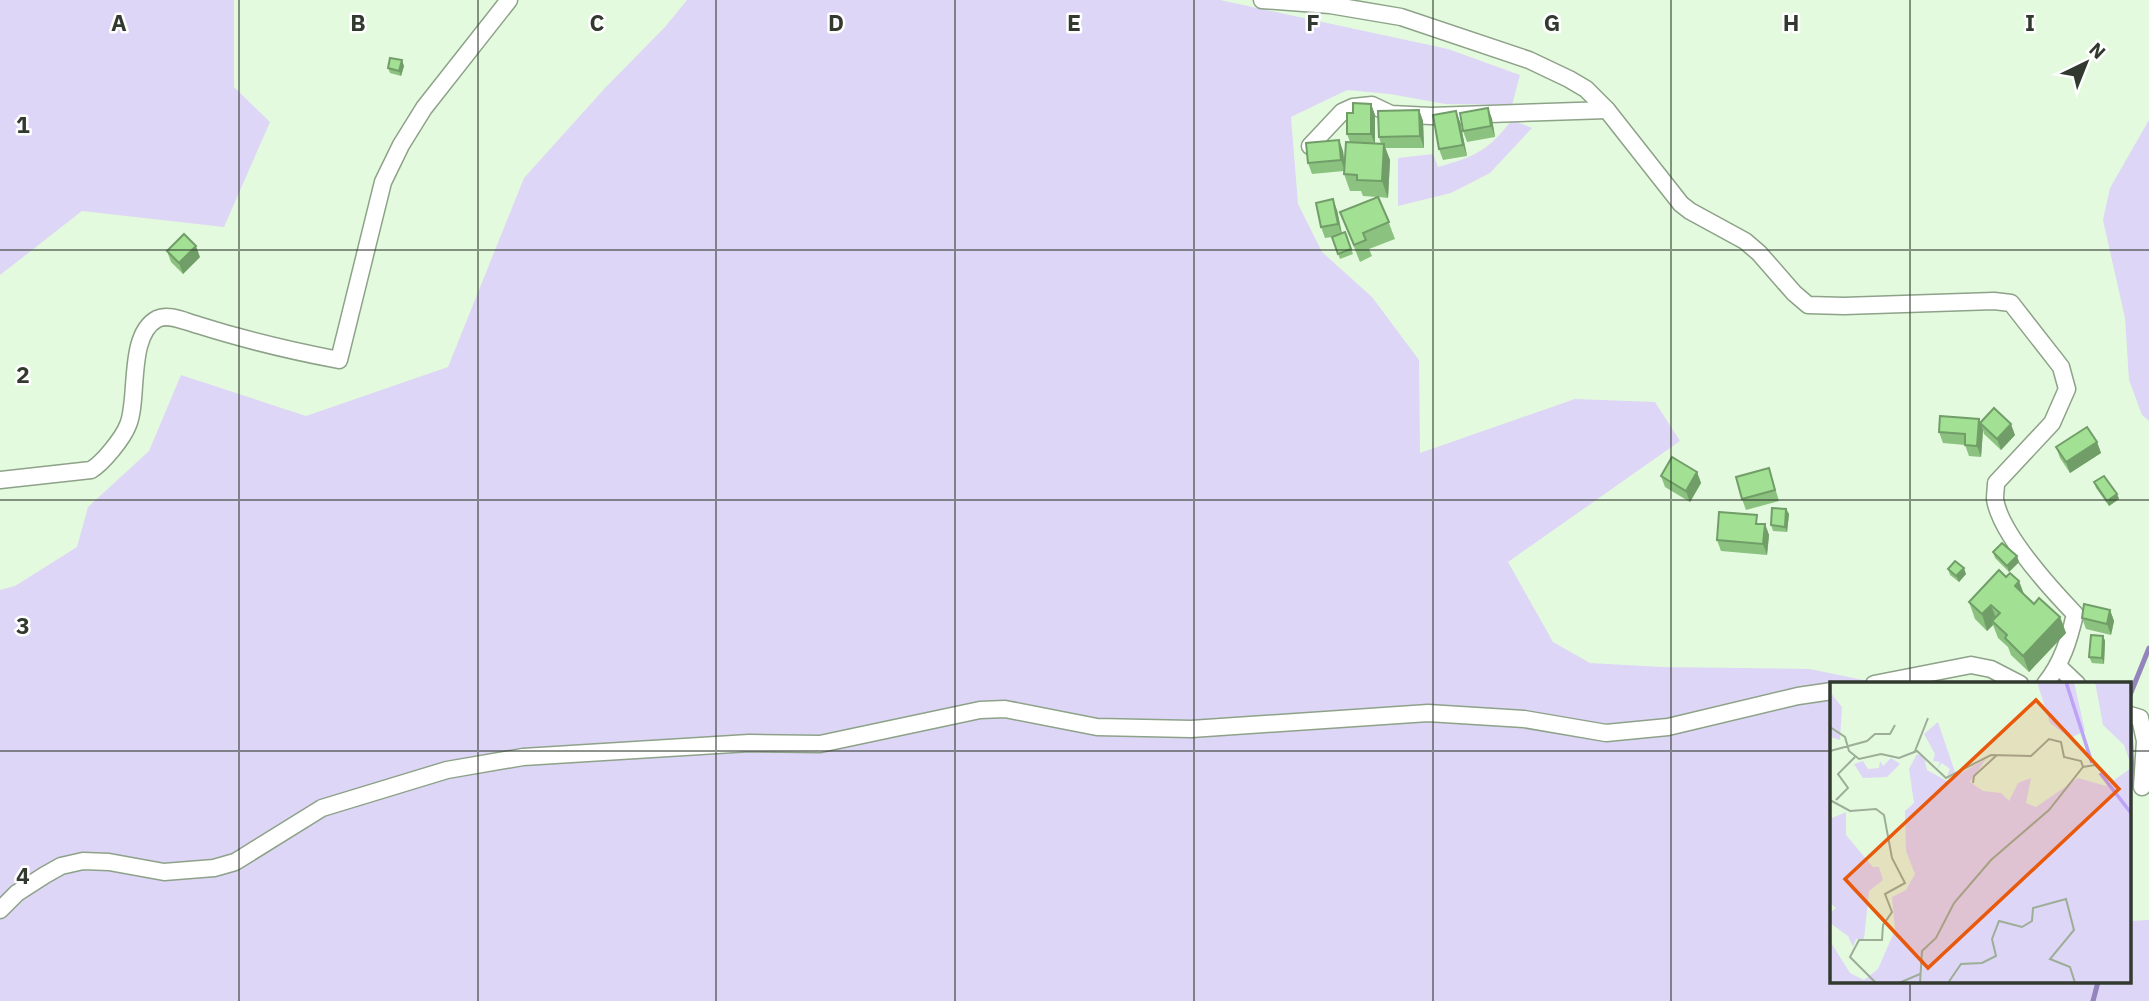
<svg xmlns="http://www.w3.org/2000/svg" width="2149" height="1001" viewBox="0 0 2149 1001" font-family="'IBM Plex Sans',sans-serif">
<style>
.green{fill:#ded6f6}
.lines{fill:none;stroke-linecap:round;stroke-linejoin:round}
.stream{stroke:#9384bc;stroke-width:5}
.minor-casing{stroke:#8da288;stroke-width:19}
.minor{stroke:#fff;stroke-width:16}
.wall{fill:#8bc27f}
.shaded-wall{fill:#719e68}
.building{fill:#a2e194;stroke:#719e68;stroke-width:2}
.grid{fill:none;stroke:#323a30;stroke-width:2;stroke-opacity:0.55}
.inset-river{fill:none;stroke:#bca3f8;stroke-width:3.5}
.inset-road{fill:none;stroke:#9cad98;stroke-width:2}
.view{fill:#e8590c;fill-opacity:0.15;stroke:#e8590c;stroke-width:3.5}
.inset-edge{fill:none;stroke:#323a30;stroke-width:3.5}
.grid-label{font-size:23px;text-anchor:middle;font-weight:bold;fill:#323a30;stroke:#fff;stroke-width:5;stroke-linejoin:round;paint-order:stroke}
</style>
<rect width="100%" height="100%" fill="#e3fade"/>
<g class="green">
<polygon points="0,0 234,0 234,87 270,122 224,227 82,211 0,275"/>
<polygon points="687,0 1220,0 1448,49 1520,75 1512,105 1445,104 1390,94 1347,90 1291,117 1298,204 1322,252 1372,297 1419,360 1420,453 1575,399 1655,402 1680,441 1508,562 1553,642 1590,663 1661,667 1810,669 1882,684 1832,684 1832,982 2130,982 2130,921 2149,920 2149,1001 0,1001 0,590 15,586 77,547 88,507 149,451 181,375 306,416 448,367 524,178 605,88 665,27"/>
<path d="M1512 120 1532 128 1490 173 1451 193 1398 206V158L1433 154 1438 167C1477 156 1487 151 1512 120Z"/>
<polygon points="2149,120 2149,421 2142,415 2129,380 2125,318 2103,220 2110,188"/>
</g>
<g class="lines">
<g class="stream">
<polyline points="2130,695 2149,648"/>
<polyline points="2130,788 2132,773 2130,725"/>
<polyline points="2093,1001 2098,982"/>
</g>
<g class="minor-casing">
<g id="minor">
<path d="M1262 0 1330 5 1401 17 1529 60 1569 79 1586 89 1607 110 1681 204 1690 211 1745 241 1759 253 1794 293 1808 305 1844 306 1994 301 2011 303 2061 367 2067 389 2052 423 1996 483C1996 488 1995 494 1995 499 2000 533 2051 589 2075 614 2069 640 2062 663 2045 684"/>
<polyline points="1310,146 1342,112 1353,107 1372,105 1391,114 1431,116 1607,110"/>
<path d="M0 480 91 470C103 463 123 438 128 425 139 399 127 335 157 319 169 313 186 322 198 325 245 340 292 351 339 360L383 182 401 145 424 108 509 0"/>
<polyline points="2058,666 2077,684"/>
<polyline points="1874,684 1971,665 1991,669 2020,684"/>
<polyline points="2130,715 2140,718 2145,741 2142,787"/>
<polyline points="0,910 17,893 45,875 61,866 83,861 109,862 164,872 214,868 235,862 322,808 447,770 523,757 749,743 820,744 980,710 1005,709 1097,727 1191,729 1428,713 1524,719 1606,733 1668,727 1798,696 1832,691"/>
</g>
</g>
<use href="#minor" class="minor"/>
</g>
<g class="wall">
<polygon points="404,66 401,76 390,73 388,68"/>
<polygon points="1371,104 1375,115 1375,143 1381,144 1379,137 1419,110 1423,121 1424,148 1385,148 1390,160 1388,198 1379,197 1395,239 1369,249 1372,256 1360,262 1340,212 1377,197 1363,196 1361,191 1350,191 1344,174 1344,171 1312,174 1308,163 1339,140 1343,151 1345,164 1350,142 1347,134 1353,113"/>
<polygon points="1488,108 1492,119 1495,137 1467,142 1463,131"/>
<polygon points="1456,111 1460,122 1467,156 1443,160 1439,149"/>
<polygon points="1337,210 1342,233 1345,232 1353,254 1340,259 1332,237 1325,238 1321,227"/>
<polygon points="167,251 200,257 183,274 171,262"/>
<polygon points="1979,419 1980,423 2015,435 2001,450 1984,434 1983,430 1981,457 1969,456 1965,445 1943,443 1939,432"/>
<polygon points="2097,442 2101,453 2070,473 2060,458 2056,447"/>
<polygon points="1769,468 1779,501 1746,510 1742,499"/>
<polygon points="1697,472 1701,483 1690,502 1665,487 1661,476"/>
<polygon points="2094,482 2117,494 2119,499 2109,506 2096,488"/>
<polygon points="1786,509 1789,514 1787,532 1773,531 1771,525"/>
<polygon points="1760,524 1765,524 1769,535 1767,555 1721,551 1717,540"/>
<polygon points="1993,552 2017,556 2019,562 2009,572 1995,558"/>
<polygon points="1948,569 1966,574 1959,582 1950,575"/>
<polygon points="2006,577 2019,581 2024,594 2034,604 2060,617 2066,633 2029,672 2011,655 2008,647 1998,638 1993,625 1987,631 1975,619 1969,602"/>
<polygon points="2110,610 2114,621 2111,635 2086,629 2082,618"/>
<polygon points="2103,636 2105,641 2104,664 2092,663 2089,657"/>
</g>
<g class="shaded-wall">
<polygon points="402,60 404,66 401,76 399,71"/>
<polygon points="1371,104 1375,115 1375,145 1371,134"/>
<polygon points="1488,108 1492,119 1495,137 1491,126"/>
<polygon points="1419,110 1423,121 1424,148 1420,136"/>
<polygon points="1456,111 1460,122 1467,156 1463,145"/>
<polygon points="1339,140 1343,151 1345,171 1341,160"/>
<polygon points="1384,144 1390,160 1388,198 1382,181"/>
<polygon points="1333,199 1337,210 1342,235 1338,224"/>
<polygon points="196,246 200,257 183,274 179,263"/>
<polygon points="1979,419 1983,430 1981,457 1977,446"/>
<polygon points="2011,424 2015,435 2001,450 1997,439"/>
<polygon points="2097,442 2101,453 2070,473 2066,462"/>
<polygon points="1697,472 1701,483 1690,502 1686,491"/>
<polygon points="2117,494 2119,499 2109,506 2107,501"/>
<polygon points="1786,509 1789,514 1787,532 1785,527"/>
<polygon points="1765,524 1769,535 1767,555 1763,544"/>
<polygon points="2017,556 2019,562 2009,572 2007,566"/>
<polygon points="1964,568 1966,574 1959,582 1956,576"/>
<polygon points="2019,581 2025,598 2015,586"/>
<polygon points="1991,605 1997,621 1992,621 1993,625 1987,631 1982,614"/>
<polygon points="2110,610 2114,621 2111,635 2107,624"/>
<polygon points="2060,617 2066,633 2029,672 2023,656"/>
<polygon points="2103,636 2105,641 2104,664 2102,658"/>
</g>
<g class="building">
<polygon points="390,58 402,60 399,71 388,68"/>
<polygon points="1353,103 1371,104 1371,134 1347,134 1347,113 1353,113"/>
<polygon points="1488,108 1491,126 1463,131 1460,113"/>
<polygon points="1419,110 1420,136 1379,137 1378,111"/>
<polygon points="1456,111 1463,145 1439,149 1433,115"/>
<polygon points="1339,140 1341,160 1308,163 1306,143"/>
<polygon points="1346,142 1384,144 1382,181 1357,180 1357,175 1344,174"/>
<polygon points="1378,197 1389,222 1363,233 1366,240 1354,245 1340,212"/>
<polygon points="1333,199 1338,224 1321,227 1316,203"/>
<polygon points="1345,232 1351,249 1338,254 1332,237"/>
<polygon points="184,234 196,246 179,263 167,251"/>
<polygon points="1994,408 2011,424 1997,439 1980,423"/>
<polygon points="1940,416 1979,419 1977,446 1965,445 1965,434 1939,432"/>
<polygon points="2087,427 2097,442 2066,462 2056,447"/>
<polygon points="1672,457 1697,472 1686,491 1661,476"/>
<polygon points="1769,468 1775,490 1742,499 1736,477"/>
<polygon points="2104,476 2117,494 2107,501 2094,482"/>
<polygon points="1772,508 1786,509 1785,527 1771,525"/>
<polygon points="1719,512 1757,515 1756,524 1765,524 1763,544 1717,540"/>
<polygon points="2002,543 2017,556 2007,566 1993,552"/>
<polygon points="1955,561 1964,568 1956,576 1948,569"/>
<polygon points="1999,570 2006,577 2010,573 2019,581 2015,586 2034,604 2039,598 2060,617 2023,656 2005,638 2007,635 1992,621 2000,613 1991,605 1982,614 1969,602"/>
<polygon points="2084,604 2110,610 2107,624 2082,618"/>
<polygon points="2091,635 2103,636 2102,658 2089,657"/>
</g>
<path class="grid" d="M239 0V1001M478 0V1001M716 0V1001M955 0V1001M1194 0V1001M1433 0V1001M1671 0V1001M1910 0V684M0 250H2149M0 500H2149M0 751H1832M2130 751H2149M1910 982V1001"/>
<g transform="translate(1830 682)">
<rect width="301" height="301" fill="#e3fade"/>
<path d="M207 0H244L255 49 240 56 220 41ZM265 0H301V83L294 63 273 43ZM0 10 12 25 10 58 0 55ZM108 40 125 90 117 94 120 87 112 81 107 87 110 80 103 79 105 72 94 52ZM87 72 94 75 97 88 117 99 156 77 140 100 153 109 171 111 179 119 188 101 201 96 196 121 206 125 248 96 276 104 301 86V301H0V259L20 291 34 298 48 287 65 248 62 215 76 208 85 192 76 169 75 129 84 121 79 87ZM61 76 70 82 57 95 33 96 24 82 33 79 38 87 49 86 50 79 53 84ZM16 130V153L43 185H49L53 198 39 209 34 257H26L23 265 18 254 0 241V231L6 226 0 221V137Z" fill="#ded6f6"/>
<path class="inset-river" d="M236 0 262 81M270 91 301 131"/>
<path class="inset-road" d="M0 45 15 55 19 69 29 77 51 72 69 76 87 69 116 96 161 73 201 74 219 57 231 60 234 75 251 79 253 85M0 69 37 59 45 52H60L65 43M85 69 98 36M143 101 144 94 167 73M0 118 20 129 46 127 54 133 62 176 75 201 55 212 62 230 53 243 52 258H29L20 275 46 301M6 118 18 106 8 92 25 75M69 301 90 292M90 301 92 269 106 256 124 221 161 178 219 128 253 85 265 83 271 89M118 301 131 282 152 281 166 274 162 257 169 239 192 245 202 239 203 226 236 217 244 248 220 277 240 285 245 301"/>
<path class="view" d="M206 18 289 107 98 286 15 197Z"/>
<rect width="301" height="301" class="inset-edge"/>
</g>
<g class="grid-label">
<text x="119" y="31">A</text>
<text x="358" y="31">B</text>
<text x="597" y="31">C</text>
<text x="836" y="31">D</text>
<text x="1074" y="31">E</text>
<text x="1313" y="31">F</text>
<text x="1552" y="31">G</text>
<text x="1791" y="31">H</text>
<text x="2030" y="31">I</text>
<text x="23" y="133">1</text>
<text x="23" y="383">2</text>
<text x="23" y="634">3</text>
<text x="23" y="884">4</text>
</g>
<g transform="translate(2086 63) rotate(43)" stroke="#ffffff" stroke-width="5" paint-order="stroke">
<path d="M0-5L12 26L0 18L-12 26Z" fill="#323a30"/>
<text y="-10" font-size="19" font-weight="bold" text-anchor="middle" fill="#323a30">N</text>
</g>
</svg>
